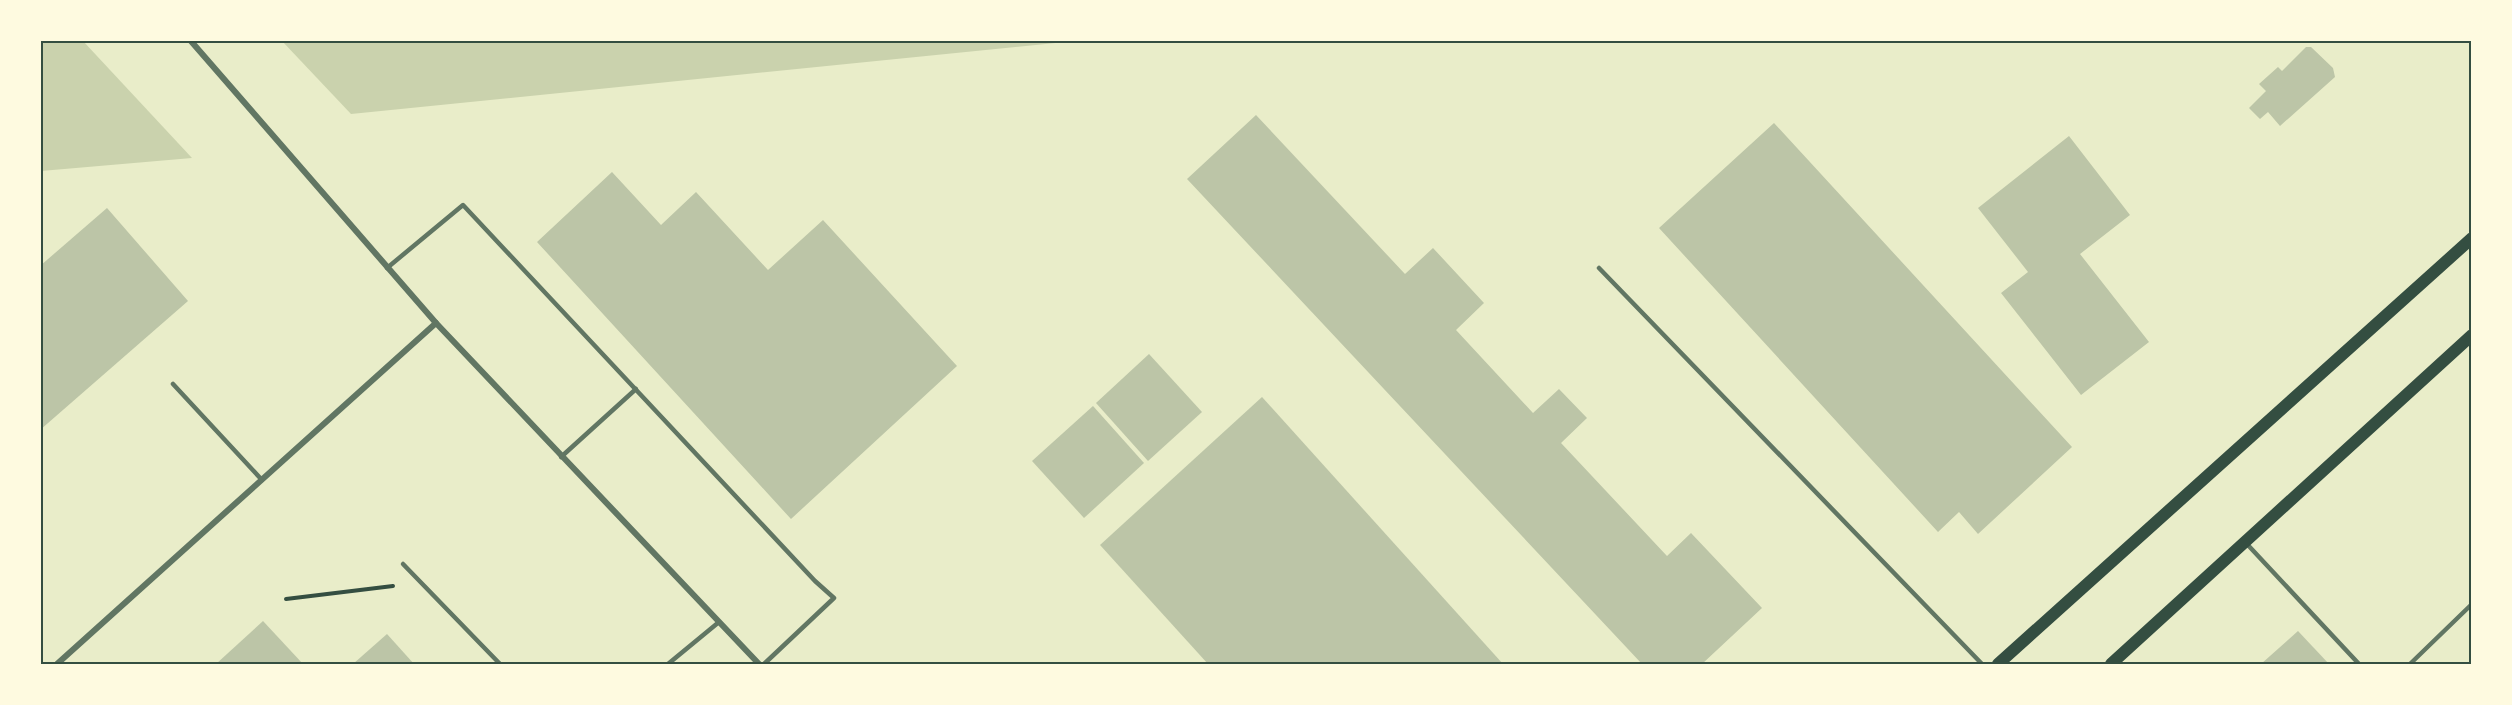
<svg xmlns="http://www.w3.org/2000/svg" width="2512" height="705" viewBox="0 0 2512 705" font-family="'PT Sans Narrow',sans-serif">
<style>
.green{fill:#cad2ad}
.building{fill:#bcc5a7}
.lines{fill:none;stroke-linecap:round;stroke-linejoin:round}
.path{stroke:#344e41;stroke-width:4}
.service{stroke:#617663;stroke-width:4.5}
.minor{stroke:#617663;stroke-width:6}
.secondary{stroke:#344e41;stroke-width:12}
.neatline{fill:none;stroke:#344e41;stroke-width:2}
</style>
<rect width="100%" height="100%" fill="#e9edc9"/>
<g class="green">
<polygon points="41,40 83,41 192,158 41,171"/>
<polygon points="282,41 1075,41 351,114"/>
</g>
<g class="building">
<polygon points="2306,47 2311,47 2333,68 2335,77 2280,126 2268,112 2260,119 2249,108 2266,91 2259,84 2278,67 2282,71"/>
<polygon points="1256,115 1405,274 1433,248 1484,303 1456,330 1533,413 1559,389 1587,418 1561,443 1667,556 1691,533 1762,608 1702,664 1642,664 1187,179"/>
<polygon points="1774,123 2072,447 1978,534 1959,512 1938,532 1659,228"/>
<polygon points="2069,136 2130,215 2080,254 2149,342 2081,395 2001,293 2028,272 1978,208"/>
<polygon points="612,172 661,225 696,192 768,270 823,220 957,366 791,519 537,242"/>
<polygon points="107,208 188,301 40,430 40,266"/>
<polygon points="1149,354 1202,412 1148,461 1096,403"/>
<polygon points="1262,397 1503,664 1208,664 1100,545"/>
<polygon points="1093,406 1144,463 1084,518 1032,461"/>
<polygon points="263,621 303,664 216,664"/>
<polygon points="2298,631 2329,664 2261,664"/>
<polygon points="387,634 414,664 353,664"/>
</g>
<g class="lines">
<polyline class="path" points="286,599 393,586"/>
<g class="service">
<polyline points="387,268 463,205 815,581 834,598 764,664"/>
<polyline points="1599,268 1982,664"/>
<polyline points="173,384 262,480"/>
<polyline points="561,457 636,389"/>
<polyline points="2246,543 2359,664"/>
<polyline points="403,564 500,664"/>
<polyline points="668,664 719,622"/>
<polyline points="2410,664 2472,604"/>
</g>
<g class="minor">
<polyline points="190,40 436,323 759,664"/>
<polyline points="57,664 436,323"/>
</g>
<g class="secondary">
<polyline points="1998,664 2472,238"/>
<polyline points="2111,664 2472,335"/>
</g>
</g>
<rect width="2512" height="705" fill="none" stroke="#fefae0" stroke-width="84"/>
<rect x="42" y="42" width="2428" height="621" class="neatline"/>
</svg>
